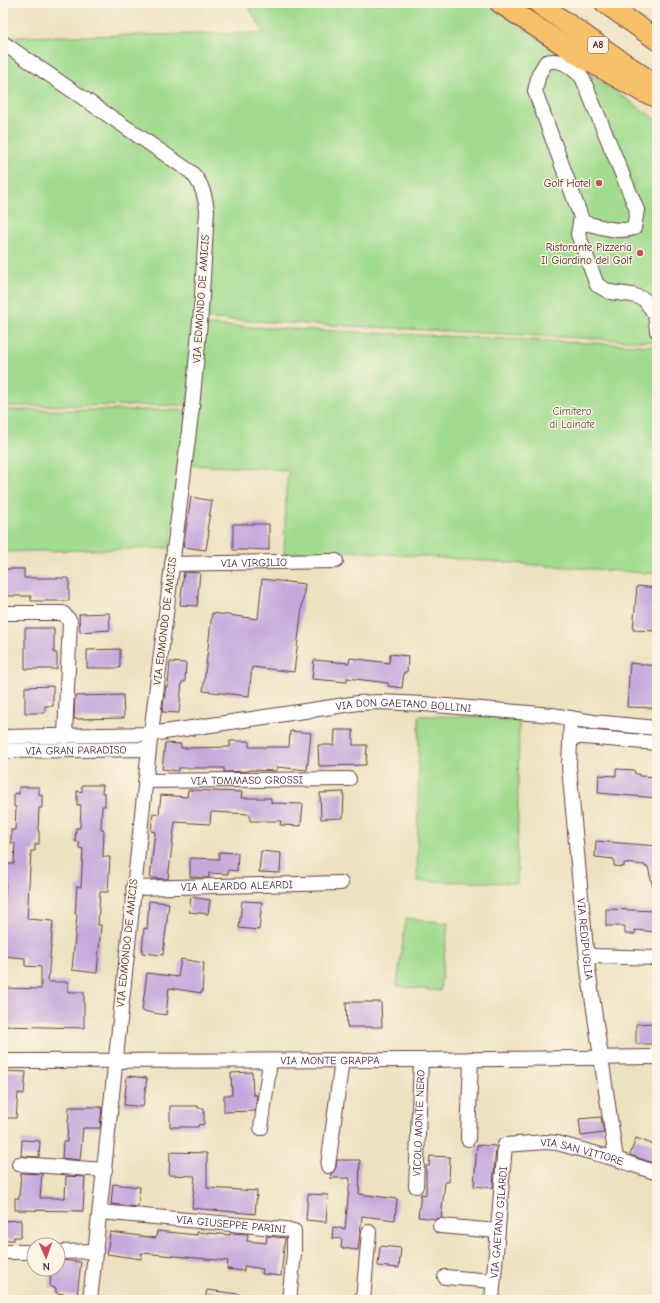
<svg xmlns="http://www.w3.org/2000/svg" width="660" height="1303" viewBox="0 0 660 1303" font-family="'Comic Neue',sans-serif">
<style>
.green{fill:#a0db8e;stroke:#757d5c}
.building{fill:#c6a8dd}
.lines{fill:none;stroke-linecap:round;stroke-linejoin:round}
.minor-casing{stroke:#623c41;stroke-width:16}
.highway-casing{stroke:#623c41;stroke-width:22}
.minor{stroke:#fff;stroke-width:14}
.highway{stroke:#f7c06b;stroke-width:20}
.poi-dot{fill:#d1495b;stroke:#fcf5e5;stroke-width:1.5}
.labels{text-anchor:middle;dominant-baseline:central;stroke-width:3;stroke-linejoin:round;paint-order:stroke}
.shield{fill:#fcf5e5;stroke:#7f5f63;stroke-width:1}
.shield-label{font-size:10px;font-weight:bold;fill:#4a1f2b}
.poi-label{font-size:11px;fill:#4a1f2b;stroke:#fcf5e5;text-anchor:end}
.street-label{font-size:11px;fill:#4a1f2b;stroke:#fcf5e5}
.park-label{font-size:11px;fill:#604e44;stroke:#fcf5e5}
</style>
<rect width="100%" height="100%" fill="#fcf5e5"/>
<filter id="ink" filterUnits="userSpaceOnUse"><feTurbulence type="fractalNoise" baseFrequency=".025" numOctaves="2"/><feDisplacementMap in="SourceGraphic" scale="8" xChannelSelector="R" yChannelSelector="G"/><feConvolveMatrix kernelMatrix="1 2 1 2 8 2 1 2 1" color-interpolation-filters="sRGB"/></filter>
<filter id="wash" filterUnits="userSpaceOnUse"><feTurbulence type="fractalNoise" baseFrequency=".012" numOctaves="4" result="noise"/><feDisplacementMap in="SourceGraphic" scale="16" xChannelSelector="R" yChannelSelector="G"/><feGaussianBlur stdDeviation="0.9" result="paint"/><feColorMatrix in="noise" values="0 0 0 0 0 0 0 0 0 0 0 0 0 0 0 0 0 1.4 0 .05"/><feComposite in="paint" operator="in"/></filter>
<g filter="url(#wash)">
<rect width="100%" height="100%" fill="#ece2c0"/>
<g class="green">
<polygon points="246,3 482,3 516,23 657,120 657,342 196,318 188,405 3,406 3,37 264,33"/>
<polygon points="205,325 657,346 657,574 350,551 284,554 286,489 289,470 191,465"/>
<polygon points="3,410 188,410 170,548 3,552"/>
<polygon points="419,716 519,717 517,883 417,881"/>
<polygon points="406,918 448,923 440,991 397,986"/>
</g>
<g id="blocks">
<g class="building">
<polygon points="191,497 212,501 207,530 209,531 206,550 183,547"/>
<polygon points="233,524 269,524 269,550 247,549 247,550 233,550"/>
<polygon points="3,569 24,569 24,578 69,578 69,601 31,601 31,596 3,596"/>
<polygon points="184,572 200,573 197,606 180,605"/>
<polygon points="262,579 305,584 294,672 252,667 249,696 203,691 212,613 258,619"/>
<polygon points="637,586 657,588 657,631 633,630"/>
<polygon points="109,613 110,630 80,632 79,614"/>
<polygon points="25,628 54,628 54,653 57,653 57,669 25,669"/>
<polygon points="120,649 120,668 87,668 87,650"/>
<polygon points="390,654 408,656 407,672 404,672 402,688 388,686 388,683 347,678 347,682 312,679 314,660 349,663 350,658 389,663"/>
<polygon points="170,662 186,663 185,682 182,682 179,713 162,712 166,686 168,686"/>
<polygon points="630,663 657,666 657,688 656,687 654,708 627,707"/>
<polygon points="53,686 53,706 45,706 45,713 25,713 25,687"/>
<polygon points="123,695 124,718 74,719 75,696"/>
<polygon points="335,730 353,730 353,745 367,745 366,765 319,766 318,745 334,745"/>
<polygon points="290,731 311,733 307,770 277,767 277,771 249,770 249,771 224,772 224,768 179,768 178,771 162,769 165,743 181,744 181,748 230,747 230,741 249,741 249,747 289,747"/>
<polygon points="616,769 634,770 635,774 639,774 639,776 657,777 657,798 598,793 599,775 616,776"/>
<polygon points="82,785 103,785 102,793 105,793 105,806 102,806 101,830 104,830 103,857 110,857 108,892 100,892 98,925 101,925 97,973 72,970 77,914 75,914 77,886 81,887 83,849 79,848 79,842 75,842 76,828 80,828 81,805 77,805 77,791 82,792"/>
<polygon points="19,787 39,787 39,795 42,795 42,808 39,808 38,831 39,831 39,844 35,844 35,851 31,851 27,919 53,921 48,982 68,982 68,992 84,992 84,1028 3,1026 3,988 41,989 41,967 25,966 25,958 3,956 3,923 7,864 14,864 15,843 11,843 11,830 15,830 16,807 14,807 14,793 19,794"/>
<polygon points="188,790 242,792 241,798 271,798 271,803 303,804 301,826 280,825 281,821 250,821 250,814 211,812 210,824 175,822 168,879 150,878 155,832 151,831 153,813 159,814 161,795 187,797"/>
<polygon points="344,792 343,818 321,819 320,793"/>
<polygon points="596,841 657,846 657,888 653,888 648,867 645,867 645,865 624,863 624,867 614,866 614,859 595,857"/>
<polygon points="261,851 281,853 280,873 259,872"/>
<polygon points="219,852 238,853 237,871 228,870 228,874 209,873 209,878 190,877 190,858 219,859"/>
<polygon points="191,897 210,900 208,914 189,912"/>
<polygon points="149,901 169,903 163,955 142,953 144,928 147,929"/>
<polygon points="242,901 262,902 259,930 239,928"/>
<polygon points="606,909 657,911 657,932 635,930 635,934 625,934 625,926 606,926"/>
<polygon points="181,959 204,963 202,993 169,988 166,1015 142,1011 147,973 178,977"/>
<polygon points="346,1002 381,1002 382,1027 347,1027"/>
<polygon points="653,1023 654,1044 636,1044 636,1024"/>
<polygon points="3,1071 26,1072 24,1094 18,1093 16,1118 3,1118"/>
<polygon points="252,1072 253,1095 257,1095 255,1111 224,1112 224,1095 232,1095 231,1073"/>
<polygon points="127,1076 147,1078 143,1107 124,1105"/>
<polygon points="170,1106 198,1106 198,1108 204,1108 204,1124 198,1125 198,1127 170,1127"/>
<polygon points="69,1107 102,1107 100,1128 83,1128 80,1160 62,1158 63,1142 67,1142"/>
<polygon points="601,1117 604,1133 581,1136 579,1119"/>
<polygon points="636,1138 657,1146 657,1151 653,1163 630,1155"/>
<polygon points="22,1140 40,1141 39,1157 21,1156"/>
<polygon points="477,1145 496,1146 493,1188 474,1186"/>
<polygon points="170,1152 207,1153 207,1188 257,1191 255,1214 192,1208 195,1176 169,1175"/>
<polygon points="430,1156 450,1157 449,1182 445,1182 441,1218 436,1219 418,1217 421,1194 426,1195 426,1166 429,1166"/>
<polygon points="337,1160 360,1160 359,1194 397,1199 395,1220 362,1216 358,1250 341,1248 342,1239 332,1238 333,1227 345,1229 350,1178 330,1178 331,1174 334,1171 336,1167"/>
<polygon points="21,1173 42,1174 40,1198 65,1198 66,1176 85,1177 83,1211 15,1210 15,1198 19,1198"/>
<polygon points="113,1184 140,1187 138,1207 111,1204"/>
<polygon points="308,1194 328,1195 326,1222 306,1220"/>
<polygon points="21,1220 21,1237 14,1237 14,1240 3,1240 3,1221"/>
<polygon points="157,1231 197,1235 197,1232 230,1235 230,1233 248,1234 247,1241 266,1243 267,1236 285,1238 281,1276 262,1274 263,1269 244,1266 244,1271 227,1269 228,1261 142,1253 141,1259 107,1254 110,1232 156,1238"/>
<polygon points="380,1246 401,1248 399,1268 378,1266"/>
<polygon points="58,1260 81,1262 77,1296 56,1293 56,1288 50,1287 51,1272 56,1272 57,1269 58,1269"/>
<polygon points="207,1290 239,1294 238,1300 205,1300"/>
</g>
</g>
</g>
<g filter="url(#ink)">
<use href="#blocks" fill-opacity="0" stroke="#623c41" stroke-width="1"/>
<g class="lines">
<g class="minor-casing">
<g id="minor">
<path d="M3 43 191 172C202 183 205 196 207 210L201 311 192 407 149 749 90 1300"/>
<path d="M580 222C596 225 618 234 634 228L637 210 582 77C571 67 563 58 546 62L539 74 535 91 581 217 578 234 597 285 610 292 632 295 644 299 655 314 657 331"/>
<path id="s1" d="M172 564 336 561"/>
<polyline points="3,613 63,613 70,621 65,736"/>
<path id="s2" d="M571 718 569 767 583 918 588 969 616 1159"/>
<polyline points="571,736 657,743"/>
<path id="s3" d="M3 737 151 734 358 703 380 702 423 704 552 715 593 722 657 728"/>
<path id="s4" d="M3 751 149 749"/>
<path id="s5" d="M145 781 349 779"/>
<path id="s6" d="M133 888 341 883"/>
<polyline points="587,954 594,956 657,958"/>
<path id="s7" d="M3 1061 421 1060 657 1057"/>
<polyline points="261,1128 270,1061"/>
<polyline points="468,1139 471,1059"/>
<polyline points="19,1164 105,1170"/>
<polyline points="328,1166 342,1060"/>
<path id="s8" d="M416 1186 421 1060"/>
<path id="s9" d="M100 1212 285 1229 294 1231V1254L289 1300"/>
<polyline points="440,1226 498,1231"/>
<polyline points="3,1252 34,1252"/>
<polyline points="58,1252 96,1251"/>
<polyline points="445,1277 493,1281"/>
<polyline points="363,1300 369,1232"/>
<path id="s10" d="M492 1300 505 1145 546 1142 557 1143 616 1159 657 1173"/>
</g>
</g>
<g class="highway-casing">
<g id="highway">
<polyline points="500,3 582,57 643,92 657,97"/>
<polyline points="538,3 657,86"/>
<polyline points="605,3 657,40"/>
</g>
</g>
<use href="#minor" class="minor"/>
<use href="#highway" class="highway"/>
</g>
</g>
<g class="poi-dot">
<circle cx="599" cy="183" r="4"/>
<circle cx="640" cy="253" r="4"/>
</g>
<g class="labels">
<rect class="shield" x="588" y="37" width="20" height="16" rx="3"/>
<g class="shield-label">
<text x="598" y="45">A8</text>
</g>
<g class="poi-label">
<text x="591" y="183">Golf Hotel</text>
<text x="632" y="247">Ristorante Pizzeria<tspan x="632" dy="13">Il Giardino del Golf</tspan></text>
</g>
<g class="street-label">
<text transform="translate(201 299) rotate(-86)">VIA EDMONDO DE AMICIS</text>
<text stroke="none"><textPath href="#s1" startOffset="82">VIA VIRGILIO</textPath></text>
<text transform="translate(165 621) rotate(-83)">VIA EDMONDO DE AMICIS</text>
<text stroke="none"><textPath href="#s3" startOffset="403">VIA DON GAETANO BOLLINI</textPath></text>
<text stroke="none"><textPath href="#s4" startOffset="73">VIA GRAN PARADISO</textPath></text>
<text stroke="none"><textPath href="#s5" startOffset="102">VIA TOMMASO GROSSI</textPath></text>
<text stroke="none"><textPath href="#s6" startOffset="104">VIA ALEARDO ALEARDI</textPath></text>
<text stroke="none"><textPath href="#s2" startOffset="222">VIA REDIPUGLIA</textPath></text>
<text transform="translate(127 943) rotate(-84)">VIA EDMONDO DE AMICIS</text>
<text stroke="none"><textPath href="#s7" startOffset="327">VIA MONTE GRAPPA</textPath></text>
<text stroke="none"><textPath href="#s8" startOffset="63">VICOLO MONTE NERO</textPath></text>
<text stroke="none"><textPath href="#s10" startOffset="234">VIA SAN VITTORE</textPath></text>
<text stroke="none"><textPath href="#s10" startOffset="78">VIA GAETANO GILARDI</textPath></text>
<text stroke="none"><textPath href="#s9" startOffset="132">VIA GIUSEPPE PARINI</textPath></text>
</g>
<g class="park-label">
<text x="572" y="411">Cimitero<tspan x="572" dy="13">di Lainate</tspan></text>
</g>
</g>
<rect width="660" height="1303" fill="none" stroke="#fcf5e5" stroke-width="16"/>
<g transform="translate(46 1257) rotate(178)"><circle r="19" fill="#fcf5e5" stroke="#b59f9b"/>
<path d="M0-3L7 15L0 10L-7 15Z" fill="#d1495b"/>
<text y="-6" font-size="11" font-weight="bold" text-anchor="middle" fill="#4a1f2b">N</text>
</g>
</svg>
